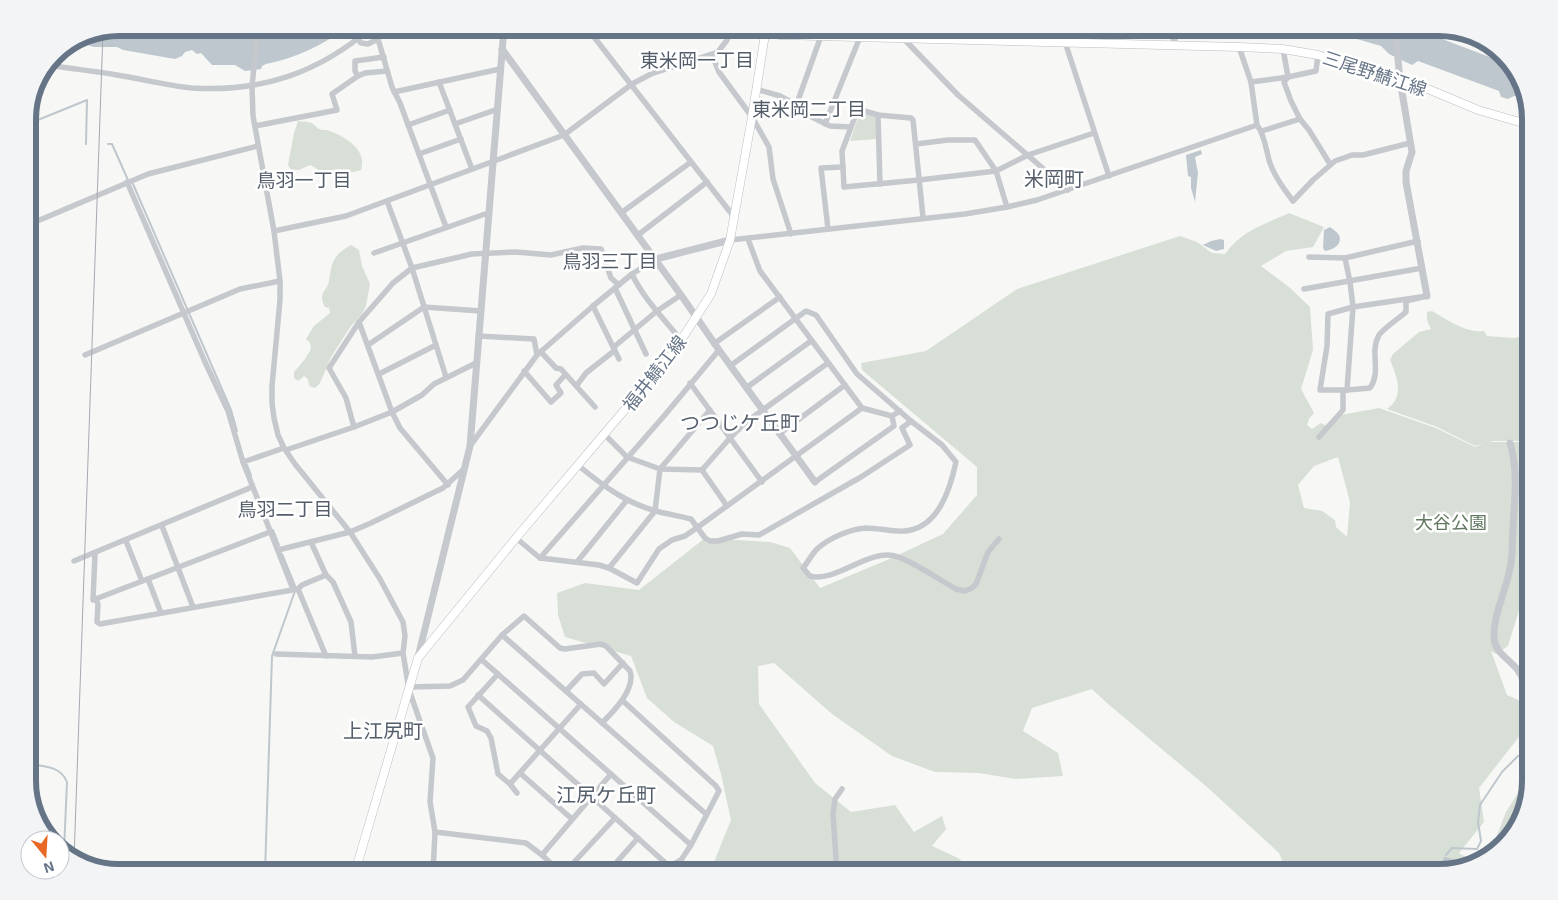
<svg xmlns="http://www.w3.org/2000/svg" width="1558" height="900" viewBox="0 0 1558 900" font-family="'Exo 2','Noto Sans JP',sans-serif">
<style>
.green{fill:#d8dfd6;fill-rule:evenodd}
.water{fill:#bec7cd}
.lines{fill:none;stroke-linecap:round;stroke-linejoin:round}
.stream{stroke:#bec7cd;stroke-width:2}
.secondary-casing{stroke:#babdc3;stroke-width:9}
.minor{stroke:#c5c8cc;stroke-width:5.5}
.tertiary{stroke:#c5c8cc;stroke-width:7}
.secondary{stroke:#fff;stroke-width:8}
.tram{stroke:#a5aab1;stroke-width:1}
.labels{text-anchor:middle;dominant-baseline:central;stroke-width:5;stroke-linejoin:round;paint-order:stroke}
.street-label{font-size:18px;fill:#667487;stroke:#fff}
.park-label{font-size:18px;fill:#637861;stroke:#fff}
.neighbourhood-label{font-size:19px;fill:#545e6b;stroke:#fff}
.quarter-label{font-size:20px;fill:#545e6b;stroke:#fff}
.rim{fill:none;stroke:#667487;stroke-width:6}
</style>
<rect width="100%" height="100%" fill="#f7f8f5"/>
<g class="green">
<polygon points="862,113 875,117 877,121 877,139 850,141 859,115"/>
<path d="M298 121C303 122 309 121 313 124 315 125 317 128 319 129 321 130 325 130 327 130 344 136 368 149 361 170 352 173 333 176 324 173 319 171 315 167 310 165L299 170H291L288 165 294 133Z"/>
<path d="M1289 213 1324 227 1313 247 1286 251 1261 266 1289 287 1310 307 1313 350 1301 389 1314 413 1309 419 1307 425 1312 429 1321 423 1329 427 1341 415 1379 408 1436 428 1475 447 1483 444 1475 446 1437 427 1387 409C1405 396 1397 377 1390 360L1393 354 1419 332 1431 329C1428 323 1426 319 1427 312L1432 311C1448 320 1465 333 1484 331L1487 336 1515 338 1526 335 1530 341V441H1494L1489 442H1530V575L1508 646 1496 654 1491 651 1507 695 1523 702 1530 713 1518 738 1479 788 1484 822 1459 853 1475 863 1439 872H1287L1279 853 1207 787 1108 704 1092 689 1032 708 1023 731 1058 753 1063 776 1015 779 979 773 935 772 892 756 832 714 774 663 758 666 759 704 815 783 851 812 895 805 914 832 942 816 946 829 932 846 958 858 975 872H710L731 820 721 774 713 746 674 722 647 698 631 656 565 637 558 615 557 593 585 583 639 590 705 538 770 542 790 548 820 588 887 560 943 534 977 495V467L862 370 861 363 926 351 1017 289 1180 236 1197 242 1212 253 1225 254C1242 230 1263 225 1289 213ZM1338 457 1350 502 1347 537 1336 527 1335 520 1322 511 1304 508 1298 485 1314 466Z"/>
<path d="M351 245 359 250 362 266 370 284 366 306 362 314 351 326 331 357 320 383 315 388 309 386 308 379 304 376 298 381 294 378V372L305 359 311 349 310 343 306 339 314 326 330 313 329 308 325 307C317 292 327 292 329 281 332 262 332 256 351 245Z"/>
<polygon points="1530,774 1530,781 1518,826 1489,856 1506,812"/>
</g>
<g class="water">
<path d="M119 28H167L208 35 228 37 248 36 282 28H345C322 46 295 58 266 64L262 66 261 69 245 71 235 65H212L201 53 197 54 192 50 185 52 182 56 175 59 123 50 117 47H94L74 41 83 35C98 39 105 40 120 33L119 31 113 29Z"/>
<polygon points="1306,28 1413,28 1495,59 1500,55 1515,68 1525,98 1514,96 1508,99 1501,97 1499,91 1418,61 1412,65 1389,54 1381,46 1336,33 1326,36 1319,35 1313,29"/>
<polygon points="1201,150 1202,154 1195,157 1198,173 1195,202 1191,188 1191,177 1188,176 1186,155"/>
<path d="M1330 227C1333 229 1337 232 1339 235 1343 245 1332 250 1325 251L1323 248 1324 230Z"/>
<polygon points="1220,239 1224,240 1224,249 1216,251 1203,245 1211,241"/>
<polygon points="1444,857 1445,857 1470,864 1440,872"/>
</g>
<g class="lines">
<g class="stream">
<polyline points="28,124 87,100 86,144"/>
<polyline points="108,144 112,144 128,180"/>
<polyline points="133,184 231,410 237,431"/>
<polyline points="247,465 251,475"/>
<polyline points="273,530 279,545"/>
<polyline points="282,554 295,586"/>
<path d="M28 764C43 766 61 766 67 782L64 851"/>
<polyline points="1446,855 1452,848 1477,849 1481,841 1478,822 1480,805 1502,772 1518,756 1527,750 1530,742"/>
<polyline points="265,872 272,656 295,591"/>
</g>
<g class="secondary-casing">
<g id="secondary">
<polyline points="765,32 780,35 1239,47 1283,49 1318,55 1428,89 1478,110 1530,125"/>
<polyline points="355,872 418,658 516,538 672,354 711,294 730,240 752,117 766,28"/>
</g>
</g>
<g class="minor">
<polyline points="258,28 252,86 253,116 274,231 280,281 280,300 272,386 272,403 274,418 278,435 284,448 295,464 350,532 380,579 403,622 405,636 403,653 409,690 433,758 430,802 435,832 433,872"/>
<polyline points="587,28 734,217"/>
<polyline points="903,38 958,95 1068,190"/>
<polyline points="358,39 361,43 368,44 378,39 392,87 400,103 446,227"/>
<polyline points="1065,42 1109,176"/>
<path d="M1239 47 1251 82 1257 125C1265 135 1266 151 1270 163 1275 177 1284 189 1293 201L1313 180 1335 161 1352 155H1363L1410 143"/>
<polyline points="1283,49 1288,77 1284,82 1291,101 1300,119 1309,130 1330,164"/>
<polyline points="712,55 719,72 752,117 769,147 773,179 791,234"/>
<path d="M49 65C72 69 95 71 117 75 142 79 168 86 192 88 263 92 318 73 371 28"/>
<polyline points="358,76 355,71 355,61 384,57"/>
<polyline points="439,82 472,169"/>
<polyline points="1251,82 1288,77 1316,71 1318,55"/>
<polyline points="756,89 780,96 793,103 806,114 830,126 851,127"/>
<polyline points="394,92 500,69"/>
<polyline points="796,106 821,36"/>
<polyline points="878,115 880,184"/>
<polyline points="455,124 498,109"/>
<polyline points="825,124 860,37"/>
<polyline points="408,125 450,110"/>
<polyline points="255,126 337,110 332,94 358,76 365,73 387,71"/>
<polyline points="1262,131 1300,119"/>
<polyline points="916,144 948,140 975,140 996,171 1007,207"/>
<polyline points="419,154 461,139"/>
<polyline points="127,182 205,362 228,411 243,462 293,589"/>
<polyline points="387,201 412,268 446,377"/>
<polyline points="621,213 691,162"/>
<polyline points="923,217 913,120 911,118 878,115 858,109 842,151 844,187 919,180 996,171 1028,155 1094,133"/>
<polyline points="28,225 148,174 258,146"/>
<polyline points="828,229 821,168 843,167"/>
<polyline points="274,231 346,216 564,135 632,84 651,74 718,52 727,40 732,28"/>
<polyline points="638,235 707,182"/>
<polyline points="748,239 760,271 862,408 892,416 900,411"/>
<polyline points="730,240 965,214 1007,207 1037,200 1257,125"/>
<polyline points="374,253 488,213"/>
<polyline points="1309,257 1345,258 1418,241"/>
<polyline points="1345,258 1350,282 1353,307 1347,390"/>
<path d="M632 274C642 296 661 316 676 334"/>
<polyline points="615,288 646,354"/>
<polyline points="1304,289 1422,268"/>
<path d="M1427 296 1406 301V312C1399 318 1384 328 1379 335 1369 352 1382 371 1370 388L1347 390H1320L1327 346 1328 314 1353 307Z"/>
<polyline points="593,306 619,359"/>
<polyline points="359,322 392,412 400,428 448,485"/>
<polyline points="478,336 534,339 537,355"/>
<polyline points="715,343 780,297"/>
<polyline points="368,345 424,307 481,311"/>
<polyline points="541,352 556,368 561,369 595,407"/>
<polyline points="85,355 240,289 280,281"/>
<path d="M730 366 806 311 816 315 857 374 911 421 942 445 956 462C950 490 938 528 905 531 892 532 879 528 866 528 850 529 829 538 817 549 812 554 808 562 803 568L810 576C836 583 868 549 895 556 913 561 938 579 956 589L965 591 972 588 976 584 988 552 999 539"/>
<polyline points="524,371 551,402 561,393 556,385 565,375"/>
<polyline points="379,374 436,345"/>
<polyline points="690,383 762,482"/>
<polyline points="577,385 586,373 614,351 615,346 657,311 681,295"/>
<polyline points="746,388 811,341"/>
<polyline points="354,427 346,398 329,368 359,322 393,283 412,268 472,254 516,252 551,255 583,248 601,249 611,278 619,285"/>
<polyline points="779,434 845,385"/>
<polyline points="605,435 627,457 660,469 702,470"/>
<polyline points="1319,437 1343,410 1343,390"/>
<polyline points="470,446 537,355 593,306 632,274 656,259"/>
<polyline points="286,450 354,427 392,412 422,395 434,384 476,363"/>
<polyline points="243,462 284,448"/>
<path d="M579 466C602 485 626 503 656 511 667 514 679 516 691 519L705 538 710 541H718L742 534 759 535 861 477 910 445 902 428 911 421"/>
<polyline points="702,470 730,438 746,422 828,363"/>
<polyline points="702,470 727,506"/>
<polyline points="815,482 894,426 892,416"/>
<polyline points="162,526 193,607"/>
<polyline points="516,538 540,558 599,565 609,568 637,583 659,549 672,540 685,536 698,527 862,408"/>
<polyline points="126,541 142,581"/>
<polyline points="311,542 326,575 333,582 351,622 355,656"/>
<polyline points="278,550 350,532 371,523 443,488 465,468"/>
<polyline points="95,554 93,600 270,532"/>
<polyline points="540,558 664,416 719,350"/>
<polyline points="74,561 252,487"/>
<polyline points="577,562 627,500"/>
<polyline points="609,568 655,511 660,469 710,410"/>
<polyline points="148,579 161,613"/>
<polyline points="96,599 98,604 97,622 100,624 298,589"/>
<polyline points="502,635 706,814"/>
<polyline points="276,654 372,657 403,653"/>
<polyline points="326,656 298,589 302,585 326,575"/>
<polyline points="482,660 691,845"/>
<polyline points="498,674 468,707 476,726 487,731 491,738 498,774 510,784"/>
<path d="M410 687 450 686 463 680 502 635 524 616 560 648 565 649 601 644 606 646 630 671C636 689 613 712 602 723"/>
<polyline points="566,691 582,674 594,673 604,684 623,663"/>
<polyline points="478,695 670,867"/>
<polyline points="623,701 716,786 719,791 691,845 681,860 660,872"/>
<polyline points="1527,736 1530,728"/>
<polyline points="520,773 572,819"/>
<polyline points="517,793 510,784 581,704"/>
<polyline points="435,832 526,843 542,855 560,872"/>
<polyline points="542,855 611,774"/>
<polyline points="565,872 615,818"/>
<polyline points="608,872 638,838"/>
<polyline points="837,872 833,814 835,799 842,789"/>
</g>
<g class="tertiary">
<polyline points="742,28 765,32"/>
<polyline points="1172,28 1175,45"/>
<polyline points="1395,28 1400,80 1412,152 1406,171 1406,182 1427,296"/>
<polyline points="502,49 681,295 719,350 815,482"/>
<polyline points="1524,124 1530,166"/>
<polyline points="656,259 730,240"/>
<path d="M1510 443C1519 472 1514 501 1513 530 1512 543 1513 556 1510 568 1506 592 1493 614 1494 638 1495 657 1519 662 1523 681 1527 696 1517 712 1530 724"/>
<polyline points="418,657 470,446 504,28"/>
</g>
<use href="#secondary" class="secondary"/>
<polyline class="tram" points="74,860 103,31"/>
</g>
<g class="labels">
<g class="street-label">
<text transform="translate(1375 73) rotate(18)">三尾野鯖江線</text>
<text transform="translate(654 373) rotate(-52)">福井鯖江線</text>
</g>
<g class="park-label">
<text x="1451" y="522">大谷公園</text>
</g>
<g class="neighbourhood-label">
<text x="697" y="59">東米岡一丁目</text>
<text x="809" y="108">東米岡二丁目</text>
<text x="304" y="179">鳥羽一丁目</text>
<text x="610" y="260">鳥羽三丁目</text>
<text x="285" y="508">鳥羽二丁目</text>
</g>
<g class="quarter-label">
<text x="1054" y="178">米岡町</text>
<text x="740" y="422">つつじケ丘町</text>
<text x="383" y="730">上江尻町</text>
<text x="606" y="794">江尻ケ丘町</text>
</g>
</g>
<path d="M0 0H1558V900H0ZM119 36H1439A83 83 0 0 1 1522 119V781A83 83 0 0 1 1439 864H119A83 83 0 0 1 36 781V119A83 83 0 0 1 119 36Z" fill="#f3f4f5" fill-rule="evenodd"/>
<path class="rim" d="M119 36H1439A83 83 0 0 1 1522 119V781A83 83 0 0 1 1439 864H119A83 83 0 0 1 36 781V119A83 83 0 0 1 119 36Z"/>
<g transform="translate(45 855) rotate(162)"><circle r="24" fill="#ffffff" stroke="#c2c7cf"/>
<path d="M0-4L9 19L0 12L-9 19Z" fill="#e76925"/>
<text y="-8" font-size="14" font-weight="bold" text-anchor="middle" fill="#667487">N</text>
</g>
</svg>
